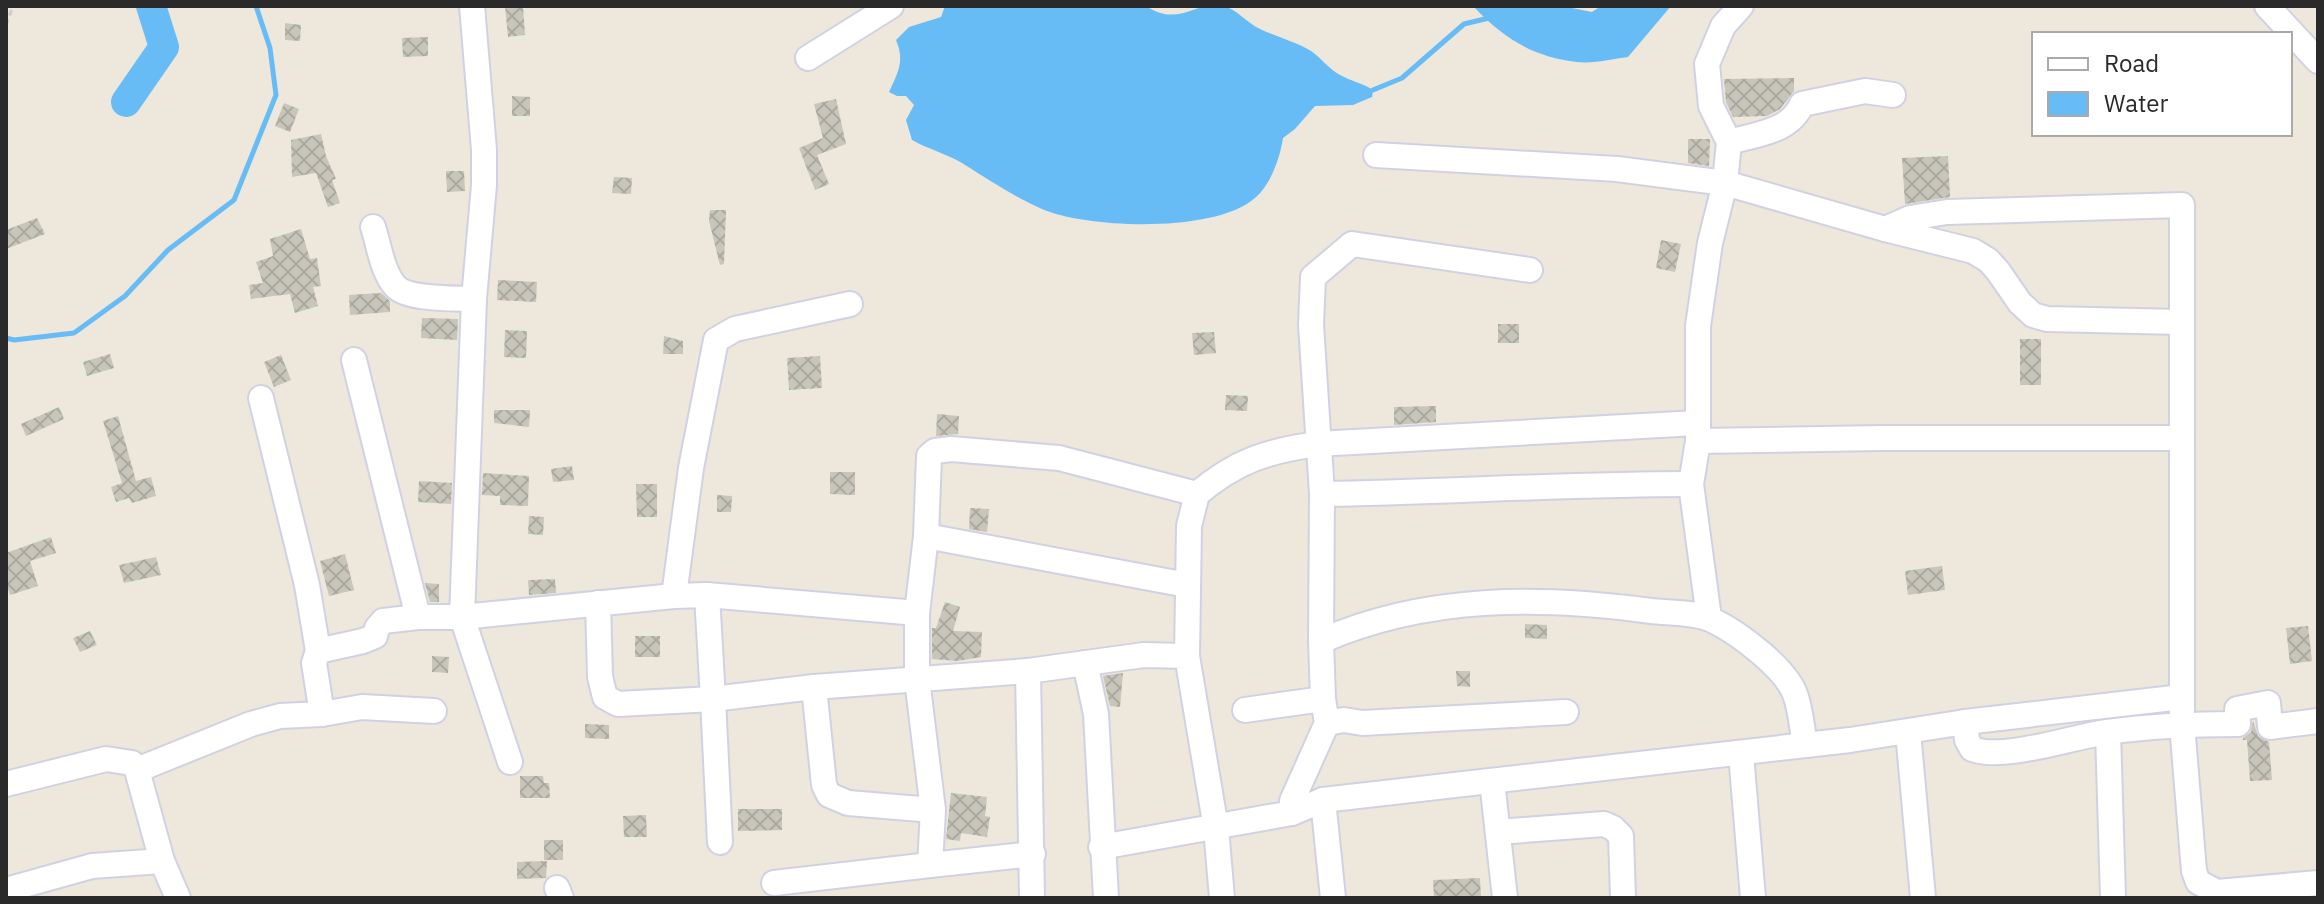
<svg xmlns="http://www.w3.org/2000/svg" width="2324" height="904" viewBox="0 0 2324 904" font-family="'IBM Plex Sans',sans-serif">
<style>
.water{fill:#68bcf6}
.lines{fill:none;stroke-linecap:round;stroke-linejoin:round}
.stream{stroke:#68bcf6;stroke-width:5}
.river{stroke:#68bcf6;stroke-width:30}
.building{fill:url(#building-cross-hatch)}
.minor-casing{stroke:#d1d1e4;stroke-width:28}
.path{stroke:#ccc;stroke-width:3;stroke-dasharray:6 4;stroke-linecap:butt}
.minor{stroke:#fff;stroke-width:24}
</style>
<defs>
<pattern id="building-cross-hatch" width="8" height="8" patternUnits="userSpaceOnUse" patternTransform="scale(2)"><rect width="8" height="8" fill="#c8c6ba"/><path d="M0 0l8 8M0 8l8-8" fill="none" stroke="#acaaa0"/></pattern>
</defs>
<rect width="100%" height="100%" fill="#ede8db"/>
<g class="water">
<path d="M945 6H1146C1179 28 1195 0 1223 6 1237 9 1247 23 1260 29 1277 37 1294 41 1311 51 1321 58 1329 69 1340 75 1351 81 1362 83 1373 90L1372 97 1353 105 1315 106 1295 129 1283 138C1280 158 1271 184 1255 198 1216 233 1088 229 1042 209 1014 197 988 179 962 163 947 154 928 149 912 140L906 120 914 105 906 96H897L889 92C898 72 905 61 896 40L909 27 941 17Z"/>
<path d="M1473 6H1562L1592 12 1601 6H1671L1628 57C1612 59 1593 64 1577 62 1533 57 1503 38 1473 6Z"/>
</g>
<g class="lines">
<g class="stream">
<polyline points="1373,90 1402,78 1464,24 1489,18"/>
<polyline points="6,338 14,340 74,333 125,296 168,250 234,200 276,95 270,48 256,6"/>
</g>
<polyline class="river" points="126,102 164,47 151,6"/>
</g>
<g class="building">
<polygon points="505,6 523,6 525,35 508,37"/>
<polygon points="285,23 301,25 300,41 285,40"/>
<polygon points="428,37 428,56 403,57 402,38"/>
<polygon points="1794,78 1794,91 1780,109 1767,116 1733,117 1726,102 1724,79"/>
<polygon points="512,96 530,97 530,116 512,116"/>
<polygon points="836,99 846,144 817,155 829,184 815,190 799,148 823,138 814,104"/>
<polygon points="284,103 299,109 290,132 275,126"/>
<polygon points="321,134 326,156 336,179 332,180 340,203 328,207 316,173 292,177 291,140"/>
<polygon points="1688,139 1710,139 1709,166 1688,163"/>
<polygon points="1948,156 1950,197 1905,204 1902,158"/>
<polygon points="446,171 464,171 465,191 447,192"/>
<polygon points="614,177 632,178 631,194 612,193"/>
<polygon points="710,210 726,210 724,264 720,265 709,221"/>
<polygon points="37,218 45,234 6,249 6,230"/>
<polygon points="301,229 310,259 317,258 321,286 313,287 318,306 295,313 290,294 251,299 249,285 263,283 256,262 273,256 270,239"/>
<polygon points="1661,240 1681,244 1675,272 1656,268"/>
<polygon points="498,280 537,282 536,302 497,300"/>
<polygon points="381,293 390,301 390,312 350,315 349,295"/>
<polygon points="422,318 458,319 457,340 421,338"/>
<rect x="1498" y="324" width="21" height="19"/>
<polygon points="505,330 527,331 526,358 504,357"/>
<polygon points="1214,332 1216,353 1194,355 1192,333"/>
<polygon points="664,336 683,341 683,354 663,354"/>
<rect x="2020" y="339" width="21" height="46"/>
<polygon points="110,354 114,368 87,376 83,362"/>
<polygon points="281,355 291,380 274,387 264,362"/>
<polygon points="820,356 822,388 789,390 787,358"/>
<polygon points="1226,395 1248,396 1247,411 1225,410"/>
<polygon points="1436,406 1436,422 1394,425 1394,407"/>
<polygon points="59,407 64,419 26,436 21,424"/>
<polygon points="494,410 530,410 529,427 494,423"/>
<polygon points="937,414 959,416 958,434 936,436"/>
<polygon points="118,416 136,481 151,477 156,496 132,503 129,498 116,502 111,487 122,483 103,421"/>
<polygon points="572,466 574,480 553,482 551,469"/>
<polygon points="830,472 855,472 855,495 830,494"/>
<polygon points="483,473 529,476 528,506 500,505 500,496 482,495"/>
<polygon points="419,481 452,483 451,504 418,502"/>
<polygon points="636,484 657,484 657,517 637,517"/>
<polygon points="717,495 732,496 731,512 717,512"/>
<polygon points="970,508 989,509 987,532 969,529"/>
<polygon points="529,516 544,517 543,535 528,534"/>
<polygon points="51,537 56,553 30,561 38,586 10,595 6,583 6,553"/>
<polygon points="345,554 354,590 329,596 320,561"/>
<polygon points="156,557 161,575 124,583 119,565"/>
<polygon points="1942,566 1945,590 1908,595 1905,571"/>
<polygon points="555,579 556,593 529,595 528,580"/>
<polygon points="425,583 439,584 439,602 430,602"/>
<polygon points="945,602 960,607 953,631 982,632 981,657 957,661 932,659 932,628 936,628"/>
<polygon points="1525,624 1547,625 1547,639 1525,638"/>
<polygon points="2308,626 2312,661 2290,664 2286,628"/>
<polygon points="90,631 97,645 80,652 73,638"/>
<rect x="635" y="636" width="25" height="21"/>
<polygon points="432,656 449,657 448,673 432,672"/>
<polygon points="1456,671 1470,671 1470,687 1457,686"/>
<polygon points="1123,673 1120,707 1110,706 1103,676"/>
<polygon points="2253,721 2258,736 2269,742 2272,780 2250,781 2247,740 2243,740 2243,738 2251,732"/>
<polygon points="585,724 609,725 609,739 585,738"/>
<polygon points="520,776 543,776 544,783 549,783 550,798 520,798"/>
<polygon points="951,793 987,797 985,816 990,817 987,837 961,833 960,841 946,839"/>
<polygon points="738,809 782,809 782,830 738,831"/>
<polygon points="646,815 647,837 624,837 623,816"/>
<rect x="544" y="840" width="19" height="20"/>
<polygon points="547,861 546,878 517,879 517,862"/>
<polygon points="1480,878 1481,898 1434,898 1433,880"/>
</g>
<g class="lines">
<g class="minor-casing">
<g id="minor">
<polyline points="472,6 484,150 484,185 474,299 462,617 510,762"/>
<polyline points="2267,6 2318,61"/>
<polyline points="808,58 891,6"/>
<path d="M1729 142C1757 134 1790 132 1802 104L1865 91 1893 95"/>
<polyline points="1376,155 1617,169 1725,183 1885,229 1973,251 1988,260 1998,271 2020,303 2033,315 2047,319 2181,322"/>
<path d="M373 227C379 245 382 271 395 286 407 300 455 298 474 299"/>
<polyline points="1885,229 1910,218 1947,212 2182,205 2182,724 2194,871 2198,882 2217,892 2318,883"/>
<polyline points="354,360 418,617"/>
<polyline points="261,398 307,585 318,651"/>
<polyline points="1698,437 1698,326 1710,243 1725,183 1729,142 1711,106 1707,64 1723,26 1741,6"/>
<path d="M1322 494C1445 492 1568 484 1691 484"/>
<polyline points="926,536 1187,585"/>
<polyline points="707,595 713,699 814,687 824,785 829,795 848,803 933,810"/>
<polyline points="674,596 691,468 716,340 735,329 850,304"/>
<polyline points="598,603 600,677 605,697 618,704 713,699 720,842"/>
<path d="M917 613 926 536 929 456 935 451 951 449 1059 458 1197 494C1236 461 1267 451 1317 444L1697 423"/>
<polyline points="1709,618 1691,484 1698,441 1881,438 2181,438"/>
<path d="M1321 641C1426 595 1539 596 1651 611 1669 613 1696 612 1712 620 1737 632 1788 669 1796 697 1801 712 1802 729 1805 745"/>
<polyline points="1187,656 1189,526 1197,494"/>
<polyline points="1085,663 1096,714 1106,898"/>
<polyline points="1028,671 1032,898"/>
<polyline points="814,687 1028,671 1144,655 1187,656 1216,828 1222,898"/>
<polyline points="1245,710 1323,699"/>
<polyline points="322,714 362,707 434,711"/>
<polyline points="1965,722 2182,697"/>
<polyline points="1327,723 1344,720 1362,723 1566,712"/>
<polyline points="1908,732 1923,898"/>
<polyline points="2108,732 2113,898"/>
<polyline points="1741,754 1753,898"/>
<polyline points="1492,781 1505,898"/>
<polyline points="6,784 106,759 132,763 137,770"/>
<polyline points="1323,800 1292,813 1292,801 1327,723 1323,699 1321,641 1322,494 1311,325 1313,277 1352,244 1530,270"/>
<polyline points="1498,832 1604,824 1613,828 1621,836 1623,898"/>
<polyline points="1101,847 1292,813"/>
<polyline points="774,883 930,865"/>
<polyline points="557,888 561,898"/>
<polyline points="6,890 92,866 162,861"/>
<polyline points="178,898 162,861 137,770 251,724 280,716 322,714 314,663 318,651 363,641 375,636 377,628 383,621 418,617 462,617 674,596 707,595 917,613 917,679 933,810 930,865 1033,854"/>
<path d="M1333 898 1323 800 1850 740 1965 722 1967 740 1972 749C2004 761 2071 737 2107 732 2151 726 2194 724 2238 724L2237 709 2268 703 2270 727 2318 721"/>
</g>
</g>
<polyline class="path" points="6,25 13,6"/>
<use href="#minor" class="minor"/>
</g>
<rect width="2324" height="904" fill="none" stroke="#2a2a2a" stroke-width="16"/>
<rect x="2032" y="32" width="260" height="104" fill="#ffffff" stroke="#aaaaaa" stroke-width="2"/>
<rect x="2048" y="58" width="40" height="12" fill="#ffffff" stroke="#aaaaaa" stroke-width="2"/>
<text x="2104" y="72" font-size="24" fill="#2a2a2a">Road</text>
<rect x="2048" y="92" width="40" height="24" fill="#68bcf6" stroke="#aaaaaa" stroke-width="2"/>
<text x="2104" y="112" font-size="24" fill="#2a2a2a">Water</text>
</svg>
